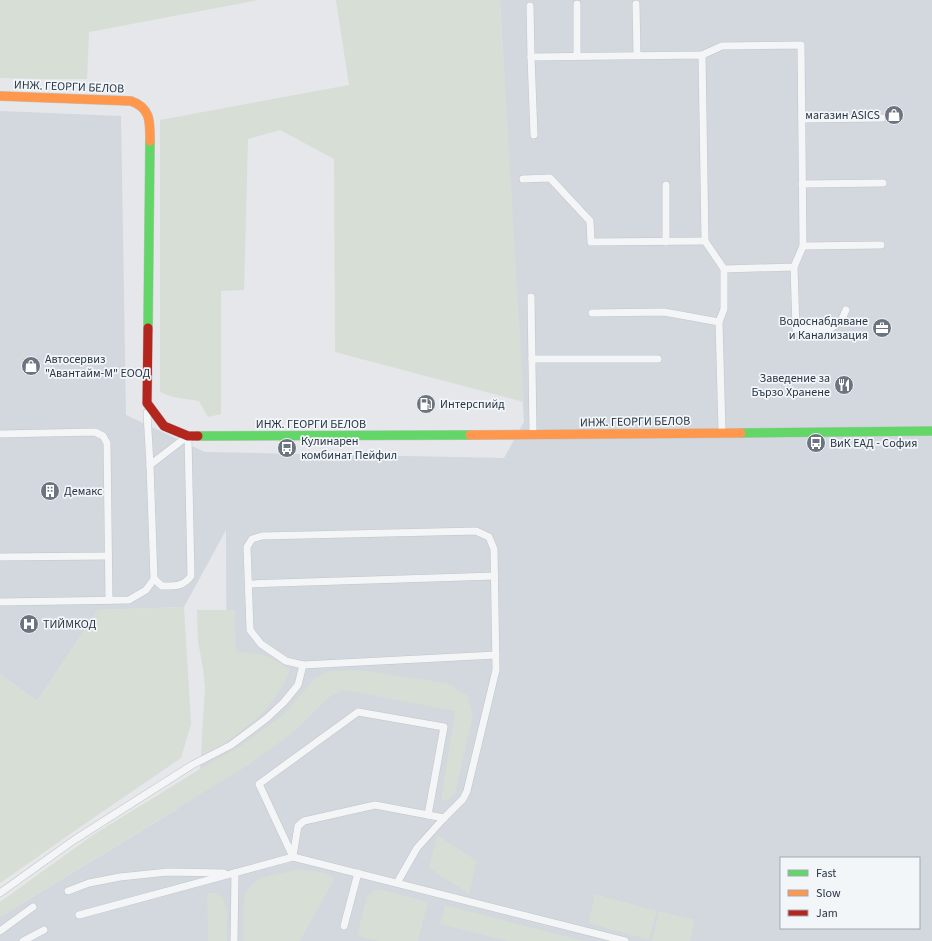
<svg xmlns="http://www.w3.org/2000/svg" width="932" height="941" viewBox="0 0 932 941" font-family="'Source Sans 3',sans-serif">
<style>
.built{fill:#d3d7de;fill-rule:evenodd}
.green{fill:#d6ded5}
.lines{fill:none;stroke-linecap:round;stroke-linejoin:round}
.lane-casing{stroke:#c3c5c8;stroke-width:8}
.fast-casing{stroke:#c3c5c8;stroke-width:10}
.slow-casing{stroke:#c3c5c8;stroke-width:10}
.jam-casing{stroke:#c3c5c8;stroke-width:10}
.lane{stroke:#f4f5f7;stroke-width:7}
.fast{stroke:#63d668;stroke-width:9}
.slow{stroke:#ff974d;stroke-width:9}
.jam{stroke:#b3261e;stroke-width:9}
.labels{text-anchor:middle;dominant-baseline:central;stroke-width:3.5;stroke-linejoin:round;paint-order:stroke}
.street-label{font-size:12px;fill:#293646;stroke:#f3f6f9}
.poi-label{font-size:12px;fill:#293646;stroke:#f3f6f9;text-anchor:start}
</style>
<rect width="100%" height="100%" fill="#e5e7ea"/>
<path class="built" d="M500 0H932V941H0V917L177 809 200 769 201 755 227 742 226 530 184 607 98 610 37 701 0 674V111L121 116 126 415 205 452 504 458 524 422ZM781 858H919V928H781Z"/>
<g class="green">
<polygon points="0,0 258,0 89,32 87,79 40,79 0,78"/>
<polygon points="336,0 500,0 524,402 335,352 334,159 280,130 248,139 244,290 221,291 221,414 208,417 199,401 173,397 160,392 160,120 349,85"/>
<polygon points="184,607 191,724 181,758 99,814 0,883 0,674 37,701 98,610"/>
<polygon points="197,610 235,610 236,652 262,654 280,663 290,670 282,688 263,713 227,742 201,755 205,688 203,668 198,641"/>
<polygon points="358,670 447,683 468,696 473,716 455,794 447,801 441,800 455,711 343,690 328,698 295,731 250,764 0,917 0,902 93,835 200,769 239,747 284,714 313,680 328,671"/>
<polygon points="437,835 477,861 469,894 429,868"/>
<polygon points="300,869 325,873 335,878 300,941 243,941 243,907 246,890 260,878"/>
<polygon points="380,889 428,902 418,941 378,941 357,936 367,896 373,891"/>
<polygon points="207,893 216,893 223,899 227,912 227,941 208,941"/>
<polygon points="595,894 657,911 649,940 588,923"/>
<polygon points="445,905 584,941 508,941 440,924"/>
<polygon points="659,911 695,920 690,941 652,941"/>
</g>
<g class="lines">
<g class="lane-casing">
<g id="lane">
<polyline points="577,4 577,56"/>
<polyline points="636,4 637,55"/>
<polyline points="530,6 531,57"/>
<polyline points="702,55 722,46 801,45 803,246 794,267 724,269"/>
<polyline points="802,119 882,118"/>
<polyline points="534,135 531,57 702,55 705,241 724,269 724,309 719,322 722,431"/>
<polyline points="523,179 550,178 590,221 591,242 705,241"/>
<polyline points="802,184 883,183"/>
<polyline points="666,185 666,242"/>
<polyline points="803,246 881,245"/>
<polyline points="794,267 796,329 830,329 841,321 846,310"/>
<polyline points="531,297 533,433"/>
<polyline points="592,313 664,312 719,322"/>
<polyline points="532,359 658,359"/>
<polyline points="0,434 95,432 103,436 107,443 109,600"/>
<polyline points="150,465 185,438"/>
<polyline points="0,557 108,556"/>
<path d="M154 579 162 586C175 586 183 587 191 576L188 437"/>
<polyline points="249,584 495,576"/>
<polyline points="0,602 129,600 146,590 154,579 150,465 147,413"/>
<polyline points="293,856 298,826 304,821 375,805 444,818"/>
<polyline points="293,857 259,784 358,712 444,727 428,815"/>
<polyline points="397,883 417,848 444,818 463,799 467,791 496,670 494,549 489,537 476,531 262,536 252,539 247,547 250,630 261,644 286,661 303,665 496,655"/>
<polyline points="68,891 89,883 120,877 168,872 224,873"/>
<polyline points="0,893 74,840 192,765 231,745 267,718 284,702 298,685 303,665"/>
<polyline points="79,915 293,857 625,941"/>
<polyline points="344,926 358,873"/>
<polyline points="0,931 33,907"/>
<polyline points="23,941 44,930"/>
<polyline points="234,941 235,873"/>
</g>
</g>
<g class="fast-casing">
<g id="fast">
<polyline points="148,328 150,141"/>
<polyline points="741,433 932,431"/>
<polyline points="198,436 470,435"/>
</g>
</g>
<g class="slow-casing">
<g id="slow">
<path d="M0 96 131 101C151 108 150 122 150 141"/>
<polyline points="470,435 741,433"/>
</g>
</g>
<g class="jam-casing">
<polyline id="jam" points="148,328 147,403 164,426 188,436 198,436"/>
</g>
<use href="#lane" class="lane"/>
<use href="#fast" class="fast"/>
<use href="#slow" class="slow"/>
<use href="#jam" class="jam"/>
</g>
<defs>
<g id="shop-disc" transform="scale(1)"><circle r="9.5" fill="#6b747f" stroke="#f3f6f9"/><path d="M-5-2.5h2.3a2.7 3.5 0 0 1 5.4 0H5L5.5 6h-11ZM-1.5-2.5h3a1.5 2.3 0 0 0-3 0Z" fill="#fff"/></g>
<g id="office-disc" transform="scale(1)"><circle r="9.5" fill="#6b747f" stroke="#f3f6f9"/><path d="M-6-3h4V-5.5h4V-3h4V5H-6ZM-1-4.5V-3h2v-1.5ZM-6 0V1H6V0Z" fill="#fff"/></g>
<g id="restaurant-disc" transform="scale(1)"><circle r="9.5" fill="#6b747f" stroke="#f3f6f9"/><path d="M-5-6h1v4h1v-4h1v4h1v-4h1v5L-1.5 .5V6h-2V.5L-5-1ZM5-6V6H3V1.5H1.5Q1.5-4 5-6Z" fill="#fff"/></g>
<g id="fuel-disc" transform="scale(1)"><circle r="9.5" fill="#6b747f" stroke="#f3f6f9"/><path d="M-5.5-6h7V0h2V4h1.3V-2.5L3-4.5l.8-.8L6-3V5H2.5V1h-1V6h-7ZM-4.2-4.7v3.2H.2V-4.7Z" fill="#fff"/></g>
<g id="bus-disc" transform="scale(1)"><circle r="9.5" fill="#6b747f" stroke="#f3f6f9"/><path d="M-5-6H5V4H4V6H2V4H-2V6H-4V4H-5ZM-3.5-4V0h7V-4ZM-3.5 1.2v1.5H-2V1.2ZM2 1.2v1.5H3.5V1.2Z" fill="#fff"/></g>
<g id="building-disc" transform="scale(1)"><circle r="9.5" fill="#6b747f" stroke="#f3f6f9"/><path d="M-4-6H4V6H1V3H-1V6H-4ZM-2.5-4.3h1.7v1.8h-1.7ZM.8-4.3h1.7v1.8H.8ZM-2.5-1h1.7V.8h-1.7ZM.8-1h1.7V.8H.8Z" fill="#fff"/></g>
<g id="hospital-disc" transform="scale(1)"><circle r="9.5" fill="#6b747f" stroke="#f3f6f9"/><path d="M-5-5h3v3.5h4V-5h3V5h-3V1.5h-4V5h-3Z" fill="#fff"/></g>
</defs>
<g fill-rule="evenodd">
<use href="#shop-disc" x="894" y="115"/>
<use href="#office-disc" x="882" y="328"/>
<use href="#shop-disc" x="31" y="366"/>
<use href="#restaurant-disc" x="844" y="385"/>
<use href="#fuel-disc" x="426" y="404"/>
<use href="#bus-disc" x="816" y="443"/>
<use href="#bus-disc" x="287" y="448"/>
<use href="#building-disc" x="50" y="491"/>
<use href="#hospital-disc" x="29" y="624"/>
</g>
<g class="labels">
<g class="street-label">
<text transform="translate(69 87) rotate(2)">ИНЖ. ГЕОРГИ БЕЛОВ</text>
<text transform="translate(635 422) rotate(-1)">ИНЖ. ГЕОРГИ БЕЛОВ</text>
<text x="311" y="424">ИНЖ. ГЕОРГИ БЕЛОВ</text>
</g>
<g class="poi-label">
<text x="880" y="115" text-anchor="end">магазин ASICS</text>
<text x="868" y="321" text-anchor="end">Водоснабдяване<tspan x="868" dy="14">и Канализация</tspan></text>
<text x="45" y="359">Автосервиз<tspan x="45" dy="14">"Авантайм-М" ЕООД</tspan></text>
<text x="830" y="378" text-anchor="end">Заведение за<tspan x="830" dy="14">Бързо Хранене</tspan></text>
<text x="440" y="404">Интерспийд</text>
<text x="301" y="441">Кулинарен<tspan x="301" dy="14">комбинат Пейфил</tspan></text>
<text x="830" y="443">ВиК ЕАД - София</text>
<text x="64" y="491">Демакс</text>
<text x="43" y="624">ТИЙМКОД</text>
</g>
</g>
<rect x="780" y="857" width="140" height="72" fill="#f3f6f9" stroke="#a2a9b1"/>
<rect x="788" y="870" width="20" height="6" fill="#63d668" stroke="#a2a9b1"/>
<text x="816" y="877" font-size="12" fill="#293646">Fast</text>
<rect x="788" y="890" width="20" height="6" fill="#ff974d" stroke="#a2a9b1"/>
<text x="816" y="897" font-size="12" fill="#293646">Slow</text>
<rect x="788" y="910" width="20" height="6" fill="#b3261e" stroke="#a2a9b1"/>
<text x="816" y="917" font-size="12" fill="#293646">Jam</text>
</svg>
